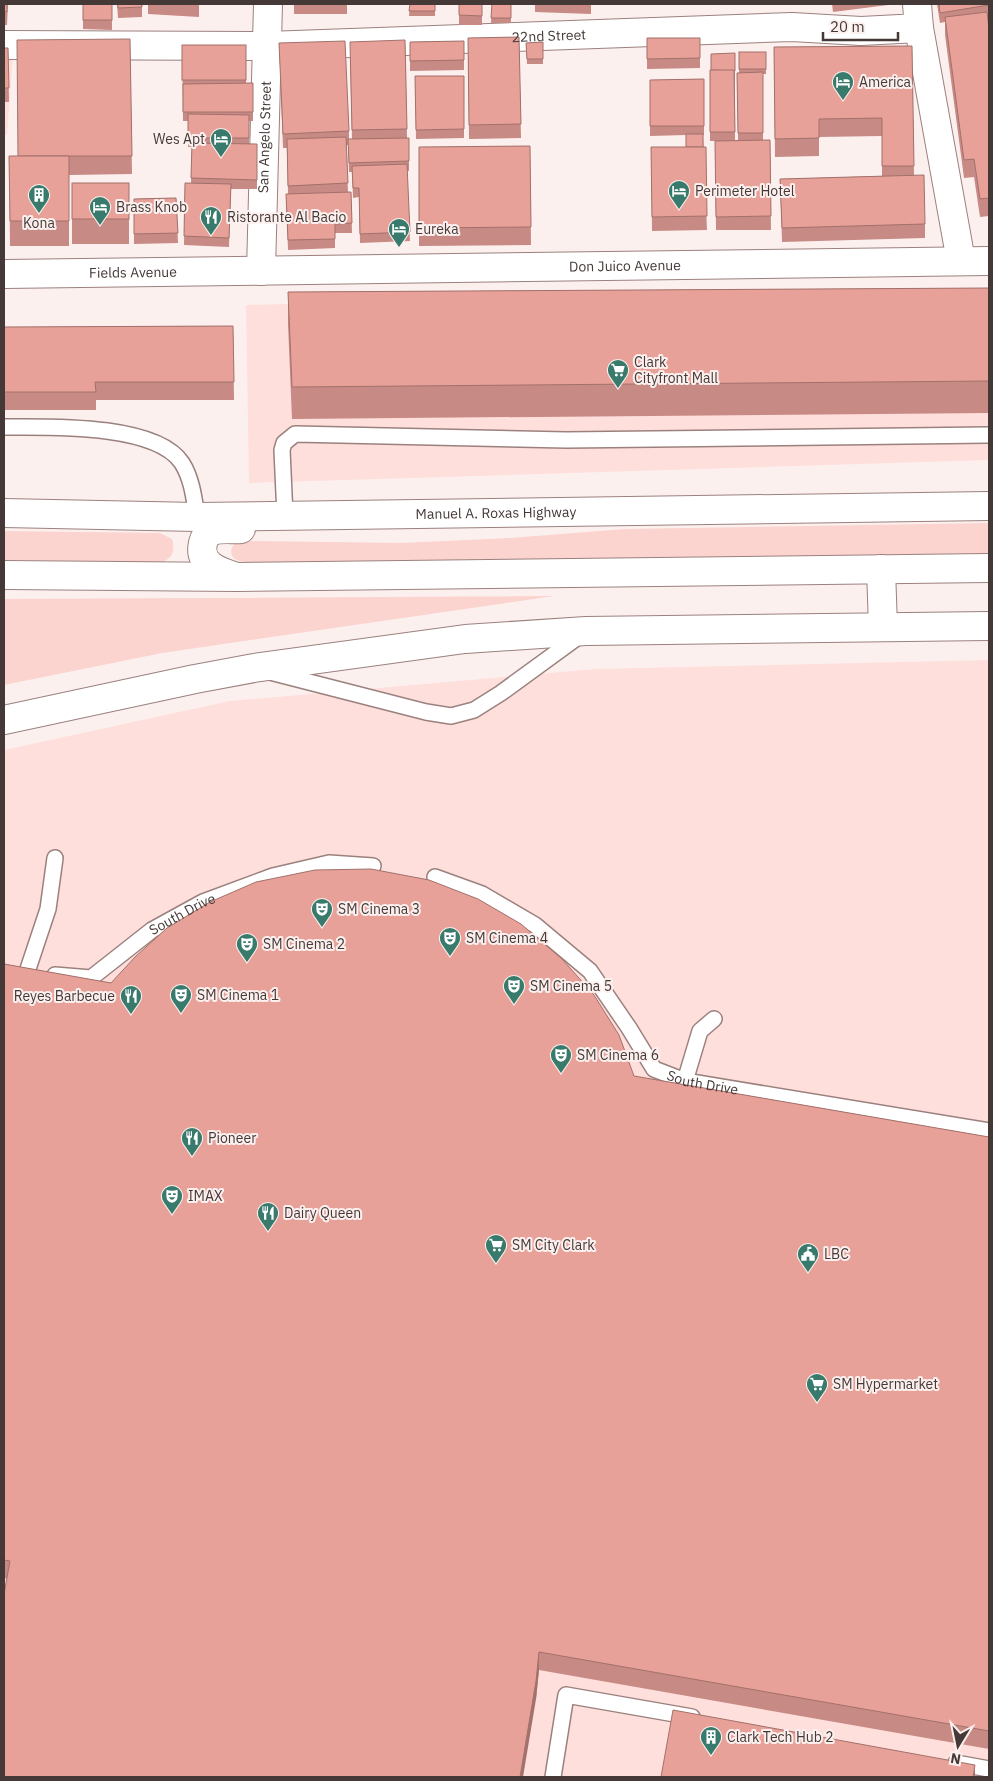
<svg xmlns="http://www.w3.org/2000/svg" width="993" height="1781" viewBox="0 0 993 1781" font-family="'IBM Plex Sans',sans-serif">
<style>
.built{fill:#fedfdc}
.green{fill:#fbd3cf}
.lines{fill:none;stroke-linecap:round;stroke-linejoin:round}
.service-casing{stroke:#9b817e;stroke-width:18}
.minor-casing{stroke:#9b817e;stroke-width:30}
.secondary-casing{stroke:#9b817e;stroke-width:30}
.primary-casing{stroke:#9b817e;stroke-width:30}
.service{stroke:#fff;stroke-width:15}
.minor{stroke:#fff;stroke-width:28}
.secondary{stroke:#fff;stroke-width:28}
.primary{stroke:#fff;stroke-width:28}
.wall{fill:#c88a84}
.shaded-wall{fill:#a2716b}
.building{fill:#e8a199;stroke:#a2716b}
.labels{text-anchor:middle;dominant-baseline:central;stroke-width:4;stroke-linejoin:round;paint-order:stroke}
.street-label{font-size:14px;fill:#443937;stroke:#fcf0ef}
.poi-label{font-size:14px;fill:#443937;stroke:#fcf0ef;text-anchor:start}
</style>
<rect width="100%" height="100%" fill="#fcf0ef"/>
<g class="built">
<polygon points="4,56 13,56 7,135 4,135"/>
<polygon points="989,288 989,460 249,483 246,305"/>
<polygon points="989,660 989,1777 4,1777 4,750 230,701 595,669"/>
</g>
<g class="green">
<path d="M989 523V556L906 555 859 557 571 561 256 562C250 562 241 563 235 559 229 555 230 545 238 542 238 542 245 541 246 541L402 543 510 538 626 529Z"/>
<path d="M4 531 160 533 172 539C176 552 171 561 157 563L4 560Z"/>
<polygon points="554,596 162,653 4,685 4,599"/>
</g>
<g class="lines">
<g class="service-casing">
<g id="service">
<path d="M4 427C46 427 156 423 182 463 192 479 194 498 197 517"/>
<polyline points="285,516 282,450 284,443 295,434 566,440 989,435"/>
<polyline points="270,672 426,712 451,716 474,710 501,693 582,634"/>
<path id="s1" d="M435 877 482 894 535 925 590 971 629 1028 654 1069 685 1081 989 1131"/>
<polyline points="27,972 48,909 55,858"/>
<path id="s2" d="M55 975 91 978 152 930 203 902 273 876 329 863 373 866"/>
<polyline points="685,1081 700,1031 714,1019"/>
<polyline points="956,1763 989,1769"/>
<polyline points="553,1777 566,1695 692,1717"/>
</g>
</g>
<g class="minor-casing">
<g id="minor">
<polyline points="919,28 961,261"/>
<path id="s3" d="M4 45 267 46 792 27 861 31 919 28 917 4"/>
<path id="s4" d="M261 271 268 4"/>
<polyline points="881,569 883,627"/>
<polyline points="4,720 195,679 254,668 465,639 586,631 989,626"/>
</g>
</g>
<g class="secondary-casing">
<g id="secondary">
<path id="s5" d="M4 274 989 261"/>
</g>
</g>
<g class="primary-casing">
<g id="primary">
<path id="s6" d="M4 513 197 517 989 506"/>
<polyline points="4,575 237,577 989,568"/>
<path d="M234 576C218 571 198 564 203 543 204 539 206 535 209 533 217 527 232 530 241 529"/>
</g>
</g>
<use href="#service" class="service"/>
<use href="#minor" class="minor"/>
<use href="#secondary" class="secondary"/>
<use href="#primary" class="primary"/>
</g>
<g class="wall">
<polygon points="4,4 8,4 7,25 4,25"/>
<polygon points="83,4 112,4 112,30 83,29"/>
<polygon points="117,4 142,4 142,17 118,18"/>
<polygon points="148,4 199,4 199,17 148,14"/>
<rect x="294" y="4" width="53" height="10"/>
<polygon points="410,4 435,4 435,16 409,16"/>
<rect x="459" y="4" width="23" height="21"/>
<polygon points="492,4 511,4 511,23 491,23"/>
<polygon points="535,4 591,4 591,14 535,12"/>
<polygon points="832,4 896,4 833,12"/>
<polygon points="937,4 989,4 989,14 987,15 989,29 989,216 980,217 974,177 964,178 945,35 945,22 940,23"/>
<polygon points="519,37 521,138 469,139 468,38"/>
<polygon points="647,38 700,38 700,68 647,69"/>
<polygon points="130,39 132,174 69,175 69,246 10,246 9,156 18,156"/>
<polygon points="405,40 407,138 409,161 409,171 407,171 410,241 360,243 359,197 353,198 352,172 349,172 348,145 346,145 348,192 351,192 352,233 335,233 335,248 288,250 286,194 288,194 287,148 283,148 279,43 349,131 349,139 352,139 350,56"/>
<polygon points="464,41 464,70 410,71 410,42"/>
<polygon points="543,42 543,64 527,64 526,43"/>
<polygon points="182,45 246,45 246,83 253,83 253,121 249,121 249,144 257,144 257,189 231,189 229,247 184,245 185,183 191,183 192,147 188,147 188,121 183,121"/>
<polygon points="912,46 914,175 925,224 925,238 782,242 780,179 882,176 882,136 819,137 819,156 775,157 774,47"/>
<polygon points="4,48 8,48 9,102 4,102"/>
<polygon points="739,52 766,52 766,74 763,74 763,140 770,140 771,230 716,230 715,141 710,141 710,70 711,70 735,53 735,140 738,140 737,73 739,73"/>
<polygon points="415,76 464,76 464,138 416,139"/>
<polygon points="704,79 704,135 703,135 707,230 652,231 651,147 686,147 686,135 650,136 650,80"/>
<polygon points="530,146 531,245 419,246 419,147"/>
<rect x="72" y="183" width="57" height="61"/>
<polygon points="176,198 178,243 134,244 134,199"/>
<polygon points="989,288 989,413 292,419 288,324 288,292"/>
<polygon points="233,326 234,400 96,400 96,410 4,410 4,327"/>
<polygon points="4,964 634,1076 989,1137 989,1749 539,1670 536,1699 4,1578"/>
</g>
<g class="shaded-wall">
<polygon points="539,1652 539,1670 536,1699 523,1777 520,1777"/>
<polygon points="975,1765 975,1777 973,1777"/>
</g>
<g class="building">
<polygon points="4,4 7,4 7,12 4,11"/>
<rect x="83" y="4" width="29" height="16"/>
<polygon points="118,4 142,4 142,7 118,8"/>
<polygon points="410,4 435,4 435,11 409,11"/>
<polygon points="459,4 482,4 482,16 459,15"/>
<polygon points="492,4 511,4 511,18 491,18"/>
<polygon points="939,4 989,4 989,5 940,13"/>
<polygon points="987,12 989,29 989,198 980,199 974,159 964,160 945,17"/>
<polygon points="519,37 521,124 469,125 468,38"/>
<polygon points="647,38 700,38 700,58 647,59"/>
<polygon points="130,39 132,156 18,156 17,40"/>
<polygon points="405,40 407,129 352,130 350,42"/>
<polygon points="345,41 349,131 283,134 279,43"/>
<polygon points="464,41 464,60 410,61 410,42"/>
<polygon points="543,42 543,59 527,59 526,43"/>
<rect x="182" y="45" width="64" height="35"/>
<polygon points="912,46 914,166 882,166 882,118 819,119 819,138 775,139 774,47"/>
<polygon points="4,48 8,48 9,88 4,88"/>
<rect x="739" y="52" width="27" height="17"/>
<polygon points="735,53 735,71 711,70 711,54"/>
<polygon points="710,70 734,70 735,132 710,132"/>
<polygon points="763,72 763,133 738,133 737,73"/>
<polygon points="415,76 464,76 464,129 416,130"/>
<polygon points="704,79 704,126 650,126 650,80"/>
<polygon points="253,83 253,112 183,112 183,84"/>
<polygon points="188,114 249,115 249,138 188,138"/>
<rect x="686" y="134" width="17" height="13"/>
<polygon points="346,137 348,183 288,186 287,139"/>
<polygon points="409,138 409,161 349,163 348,139"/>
<polygon points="770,140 771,216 716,217 715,141"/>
<polygon points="192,143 257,144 257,180 191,178"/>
<polygon points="530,146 531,227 419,228 419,147"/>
<polygon points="651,147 706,147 707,216 652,217"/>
<polygon points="9,156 69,156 69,221 10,221"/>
<polygon points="407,164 410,232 360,234 359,188 353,188 352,166"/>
<polygon points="924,175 925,224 782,228 780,179"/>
<rect x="72" y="183" width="57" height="36"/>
<polygon points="185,183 231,184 229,238 184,236"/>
<polygon points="351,192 352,223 335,224 335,239 288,240 286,194"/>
<polygon points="176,198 178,233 134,234 134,199"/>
<polygon points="989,288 989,381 292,387 288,292"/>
<polygon points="233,326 234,382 95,382 96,392 4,392 4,327"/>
<polygon points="371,869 429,880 478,899 521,924 562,959 594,995 619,1035 634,1076 989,1137 989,1731 539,1652 536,1681 520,1777 4,1777 4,1594 10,1561 4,1560 4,964 111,983 135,957 167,928 210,902 256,882 315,870"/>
<polygon points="673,1710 975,1765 973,1777 661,1777"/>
</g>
<defs>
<g id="hotel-pin" transform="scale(1.125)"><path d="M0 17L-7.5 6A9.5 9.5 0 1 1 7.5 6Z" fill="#387a6b" stroke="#fcf0ef"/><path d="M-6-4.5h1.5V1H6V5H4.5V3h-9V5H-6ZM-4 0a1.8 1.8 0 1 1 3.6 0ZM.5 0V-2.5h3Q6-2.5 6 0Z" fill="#fff"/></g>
<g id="building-pin" transform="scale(1.125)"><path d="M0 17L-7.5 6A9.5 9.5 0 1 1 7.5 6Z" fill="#387a6b" stroke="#fcf0ef"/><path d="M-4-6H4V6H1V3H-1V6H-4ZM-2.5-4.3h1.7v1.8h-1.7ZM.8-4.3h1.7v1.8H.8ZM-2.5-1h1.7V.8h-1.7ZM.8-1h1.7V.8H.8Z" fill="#fff"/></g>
<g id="restaurant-pin" transform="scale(1.125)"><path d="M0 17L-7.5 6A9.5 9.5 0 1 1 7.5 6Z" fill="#387a6b" stroke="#fcf0ef"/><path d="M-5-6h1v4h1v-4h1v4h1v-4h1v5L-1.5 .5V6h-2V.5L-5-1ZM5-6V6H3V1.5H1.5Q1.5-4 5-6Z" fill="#fff"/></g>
<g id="supermarket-pin" transform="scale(1.125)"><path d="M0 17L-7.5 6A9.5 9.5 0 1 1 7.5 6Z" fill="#387a6b" stroke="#fcf0ef"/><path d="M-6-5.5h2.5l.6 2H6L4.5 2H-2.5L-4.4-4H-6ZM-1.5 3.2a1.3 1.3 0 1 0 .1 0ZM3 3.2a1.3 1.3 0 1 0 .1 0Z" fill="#fff"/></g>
<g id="theatre-pin" transform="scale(1.125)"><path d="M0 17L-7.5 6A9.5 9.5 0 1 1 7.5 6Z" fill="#387a6b" stroke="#fcf0ef"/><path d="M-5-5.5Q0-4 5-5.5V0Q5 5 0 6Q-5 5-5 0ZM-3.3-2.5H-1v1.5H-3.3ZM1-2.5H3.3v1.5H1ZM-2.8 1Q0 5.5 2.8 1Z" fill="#fff"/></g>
<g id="civic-pin" transform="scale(1.125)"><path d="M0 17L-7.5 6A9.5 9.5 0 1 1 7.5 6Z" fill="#387a6b" stroke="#fcf0ef"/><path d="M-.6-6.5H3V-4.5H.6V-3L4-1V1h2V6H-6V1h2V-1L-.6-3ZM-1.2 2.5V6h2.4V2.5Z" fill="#fff"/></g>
</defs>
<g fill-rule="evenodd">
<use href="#hotel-pin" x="843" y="82"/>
<use href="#hotel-pin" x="221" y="139"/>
<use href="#hotel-pin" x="679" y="191"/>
<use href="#building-pin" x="39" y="195"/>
<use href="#hotel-pin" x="100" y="207"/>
<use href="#restaurant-pin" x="211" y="217"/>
<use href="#hotel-pin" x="399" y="229"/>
<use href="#supermarket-pin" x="618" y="370"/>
<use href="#theatre-pin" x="322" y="909"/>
<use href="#theatre-pin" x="450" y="938"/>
<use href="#theatre-pin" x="247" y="944"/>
<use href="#theatre-pin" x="514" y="986"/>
<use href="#theatre-pin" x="181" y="995"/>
<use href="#restaurant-pin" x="131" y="996"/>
<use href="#theatre-pin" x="561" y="1055"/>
<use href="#restaurant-pin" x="192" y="1138"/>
<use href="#theatre-pin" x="172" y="1196"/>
<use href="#restaurant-pin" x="268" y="1213"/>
<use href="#supermarket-pin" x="496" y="1245"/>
<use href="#civic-pin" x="808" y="1254"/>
<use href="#supermarket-pin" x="817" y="1384"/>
<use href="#building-pin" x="711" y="1737"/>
</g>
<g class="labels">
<g class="street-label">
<text stroke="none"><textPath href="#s3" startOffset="545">22nd Street</textPath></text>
<text stroke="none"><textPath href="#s4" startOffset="134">San Angelo Street</textPath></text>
<text stroke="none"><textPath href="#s5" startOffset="621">Don Juico Avenue</textPath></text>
<text stroke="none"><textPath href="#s5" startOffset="129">Fields Avenue</textPath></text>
<text stroke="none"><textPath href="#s6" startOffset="492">Manuel A. Roxas Highway</textPath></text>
<text stroke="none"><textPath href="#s2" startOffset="148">South Drive</textPath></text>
<text stroke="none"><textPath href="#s1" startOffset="351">South Drive</textPath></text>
</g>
<g class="poi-label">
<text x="859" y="82">America</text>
<text x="205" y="139" text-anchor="end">Wes Apt</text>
<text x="695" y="191">Perimeter Hotel</text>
<text x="116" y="207">Brass Knob</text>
<text x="227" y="217">Ristorante Al Bacio</text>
<text x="39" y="223" text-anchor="middle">Kona</text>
<text x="415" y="229">Eureka</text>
<text x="634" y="362">Clark<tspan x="634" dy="16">Cityfront Mall</tspan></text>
<text x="338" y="909">SM Cinema 3</text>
<text x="466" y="938">SM Cinema 4</text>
<text x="263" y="944">SM Cinema 2</text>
<text x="530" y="986">SM Cinema 5</text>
<text x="197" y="995">SM Cinema 1</text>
<text x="115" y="996" text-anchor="end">Reyes Barbecue</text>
<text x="577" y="1055">SM Cinema 6</text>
<text x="208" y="1138">Pioneer</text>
<text x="188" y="1196">IMAX</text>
<text x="284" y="1213">Dairy Queen</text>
<text x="512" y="1245">SM City Clark</text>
<text x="824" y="1254">LBC</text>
<text x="833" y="1384">SM Hypermarket</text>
<text x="727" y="1737">Clark Tech Hub 2</text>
</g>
</g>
<rect width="993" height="1781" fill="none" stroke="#443937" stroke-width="10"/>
<g transform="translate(958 1746) rotate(190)" stroke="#fcf0ef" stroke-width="4" paint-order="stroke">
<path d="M0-4L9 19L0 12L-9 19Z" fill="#443937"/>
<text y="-8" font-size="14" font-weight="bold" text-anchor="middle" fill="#443937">N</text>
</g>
<path d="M823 32v8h75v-8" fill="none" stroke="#443937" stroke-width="2.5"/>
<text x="830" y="32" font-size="15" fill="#443937" stroke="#fcf0ef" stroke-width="4" paint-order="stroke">20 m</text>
</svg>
